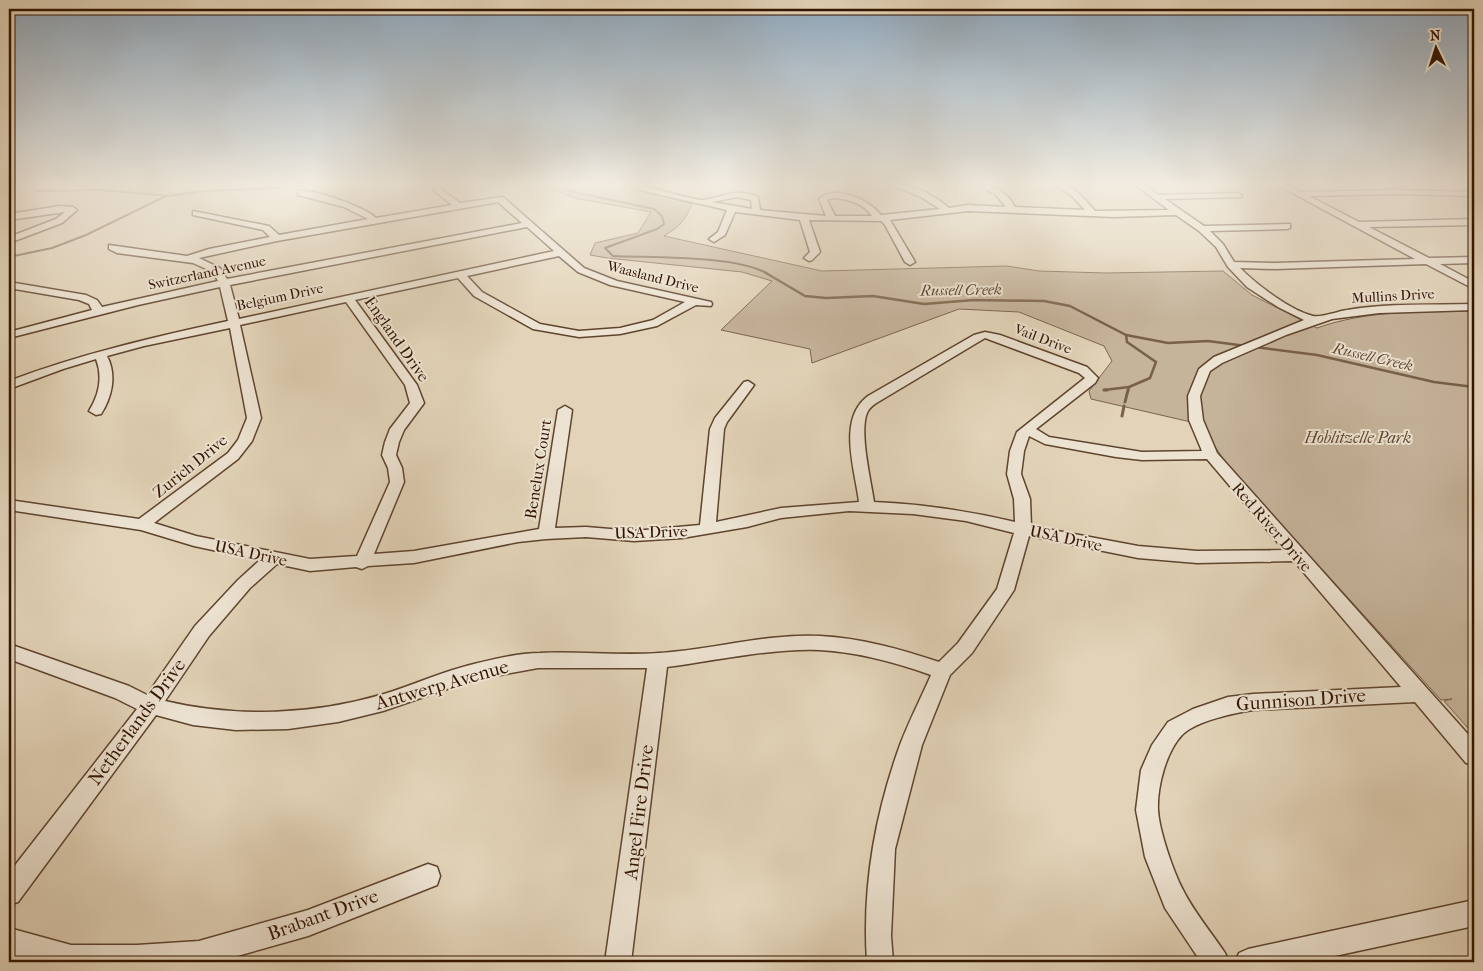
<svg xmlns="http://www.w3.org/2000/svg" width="1483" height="971" viewBox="0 0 1483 971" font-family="'IM FELL French Canon',serif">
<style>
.green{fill:#c5b39a;stroke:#7c644d}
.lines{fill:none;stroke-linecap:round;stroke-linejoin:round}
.stream-far2{stroke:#796049;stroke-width:2}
.stream-far1{stroke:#796049;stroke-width:2.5}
.stream{stroke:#796049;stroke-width:3}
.minor-casing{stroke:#5f442e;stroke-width:3}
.minor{fill:#ede3d2;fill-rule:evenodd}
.labels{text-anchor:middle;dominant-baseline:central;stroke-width:4;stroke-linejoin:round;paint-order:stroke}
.far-street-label{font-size:14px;fill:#331400;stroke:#ede3d2}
.far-water-label{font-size:15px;font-style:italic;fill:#614731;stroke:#ede3d2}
.street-label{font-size:16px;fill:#331400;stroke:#ede3d2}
.park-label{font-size:16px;font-style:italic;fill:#5f442e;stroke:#ede3d2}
.near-street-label{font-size:19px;fill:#331400;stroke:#ede3d2}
</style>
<rect width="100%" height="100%" fill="#e3d4b9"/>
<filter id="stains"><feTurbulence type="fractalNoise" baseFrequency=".004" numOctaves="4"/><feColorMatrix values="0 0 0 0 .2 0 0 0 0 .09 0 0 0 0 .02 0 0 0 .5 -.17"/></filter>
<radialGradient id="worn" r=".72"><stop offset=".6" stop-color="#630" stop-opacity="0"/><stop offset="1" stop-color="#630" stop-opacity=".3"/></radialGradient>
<path class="green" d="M536 183H616L692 204C684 222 680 226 664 236L822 271 1007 266 1039 271 1106 273 1223 271 1252 295 1317 328C1367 310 1421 312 1474 311V735L1444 701 1452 699 1441 700 1229 467 1211 441 1204 425 1091 399 1089 391 1112 361 1104 346 1019 312 959 309 812 363 810 349 721 330 772 281 742 272 607 258 590 255 595 243 638 233 651 212 574 198Z"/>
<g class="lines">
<g class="stream-far2">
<path d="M555 183 569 191 654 209 662 216 664 224 657 229 605 248 613 256C653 258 736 255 768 274"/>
<polyline points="37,191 103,190 168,196 204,191 278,188 298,183"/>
<polyline points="9,257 52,248 86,235 166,196"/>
</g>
<g class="stream-far1">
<polyline points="766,273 805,296 826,298 873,296 924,304 974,300 1044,301 1070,306 1126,335 1168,343 1208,341 1246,346"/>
<polyline points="1255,347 1317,355 1434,382 1474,387"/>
<polyline points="1104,390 1129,387 1150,378 1156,362 1127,342 1126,335"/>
<polyline points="1128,391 1129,387"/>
</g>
<g class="stream">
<polyline points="1104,390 1107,390"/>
<polyline points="1125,402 1128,390"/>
<polyline points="1122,416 1124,406"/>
</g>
<g class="minor-casing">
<g id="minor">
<path d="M624 183H635C647 186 694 201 704 200 723 197 739 187 758 197L760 210 826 216 819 199C836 184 869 200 881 215L940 209 919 196 891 185 890 183C911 183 934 195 949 208L968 205 1006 207 995 194 974 183C992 183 1007 192 1015 207L1085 210 1071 195 1053 183C1071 181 1083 198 1095 211L1169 210 1133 183H1141L1159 195 1238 193 1242 195 1241 197 1165 199 1204 226 1290 224V228L1287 229 1210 231 1223 244 1234 262 1275 263 1415 259 1274 183H1283L1300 192 1396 190 1474 192V196L1396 194 1309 196 1359 222 1474 219V225L1369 227 1429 258 1474 257V263L1440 264 1474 282V289L1426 264 1275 269 1240 268C1257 285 1290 310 1313 316 1320 318 1339 311 1347 310 1389 303 1432 305 1474 304V310L1379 313 1332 319 1286 335 1222 363 1210 371 1200 396 1203 420 1217 453 1474 741V765L1466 763 1415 702 1253 710C1234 713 1196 721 1182 735 1166 752 1157 787 1158 810 1159 830 1173 871 1183 890 1194 912 1211 932 1225 953L1229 962H1201L1165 908 1145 857 1136 810 1141 770 1152 745 1168 722 1193 709 1228 697 1253 694 1401 687 1294 561 1197 563 1138 558 1029 536 1014 590 972 653 950 675 922 745 895 849 891 936 893 962H867C862 888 875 814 900 745 909 721 921 698 931 675 895 662 857 652 819 650 773 648 713 661 667 667L631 962H605L647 668H538L473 680 383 711 338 722 288 729 236 730 193 725 156 715 18 902 9 905V873L137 709 115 698 9 659V644L129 686 147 695 195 626 238 580 260 560 194 546 141 530 9 510V500L139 519 228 453 238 440 247 418 230 328 144 346 107 356C117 375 112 397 101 414L96 415 89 411C99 395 103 377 96 359L63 369 9 389V381C80 354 154 337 228 321L220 287 138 305 9 338V332L92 310 89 304 79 300 9 288V282L86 295 97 300 102 307 218 281 213 272 193 263 117 253 109 249V245L187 256 209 249 270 237 263 230 193 215V211L269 226 279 235 368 219 344 207 298 195V191C314 189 365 207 376 218L452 205 435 191 434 189 438 187 460 203 503 197 584 268 617 281 711 302 712 304 711 306 696 305 657 326 620 334 579 337 533 329 474 296 458 278 355 300 417 385 424 403 404 430 399 442 396 455 402 468 404 482 374 554 414 551 539 529 558 410 565 406 572 410 555 528 586 527 634 531 700 525 710 429 715 418 744 382 748 381 754 385 727 422 724 429 716 522 781 508 859 502C855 469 837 419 868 396L974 335 985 332 1000 335 1087 367 1098 378 1095 383 1036 429 1049 437 1142 452 1202 451 1189 420 1188 396 1199 369 1214 357 1304 320 1278 307 1247 287 1228 267 1216 247 1199 231 1176 215 1114 217 968 211 890 220 915 262 910 265 905 262 885 225 881 221 809 220 820 252 812 260 809 261 804 258 810 252 800 220 735 212 725 235 714 242 709 239 718 232 727 210 644 191ZM737 197 751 200 752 209 712 202ZM833 198C848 199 863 203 872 216H835L827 200ZM498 202 522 223 227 279 220 268 199 258 277 241ZM527 227 554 251 239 319 230 285ZM559 256 578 272 610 285 685 302 653 320 620 328 579 331 540 324 482 292 467 276ZM346 302 405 385 410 403 390 429 385 442 382 455 388 468 390 482 357 556 310 559 196 536 154 523 238 459 252 441 261 418 240 325ZM985 338 1079 373 1085 378 1017 432 1010 451 1007 474 1014 499 1015 522C968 511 922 504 874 502 871 481 859 432 867 413 869 408 873 405 878 402ZM1029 436 1045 444 1116 457 1142 460 1207 459 1284 550 1197 551 1138 546 1031 526 1030 499 1021 474 1024 451ZM849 511 913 514 966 521 1014 533 997 589 958 643 939 662C900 649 861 638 820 636 768 633 711 650 659 653 619 656 579 651 540 653 519 653 495 659 474 664 443 671 414 685 384 694 313 715 237 718 165 701L209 636 250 588 277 564 310 571 356 567 362 569 368 566 414 563 518 542 546 539 586 537 634 541 682 538 747 527 781 518Z"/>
<polygon points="60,206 73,207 77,210 62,223 9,243 9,237 56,219 65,212 9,220 9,214"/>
<polygon points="428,864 437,867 440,876 437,885 308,936 216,962 35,962 9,954 9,928 71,945 137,945 199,941 308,910"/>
<polygon points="1474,900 1474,926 1307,962 1235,962 1239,953 1248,949"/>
</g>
</g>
<use href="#minor" class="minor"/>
</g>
<linearGradient id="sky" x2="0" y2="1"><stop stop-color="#8ea7bc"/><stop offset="0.58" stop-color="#f2ece0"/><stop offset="1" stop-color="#f2ece0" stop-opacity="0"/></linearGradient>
<rect width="1483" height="318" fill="url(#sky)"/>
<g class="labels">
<g class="far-street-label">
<text transform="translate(207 273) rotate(-12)">Switzerland Avenue</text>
<text transform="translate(653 277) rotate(14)">Waasland Drive</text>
<text transform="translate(1393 296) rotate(-3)">Mullins Drive</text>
<text transform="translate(280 297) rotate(-12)">Belgium Drive</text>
<text transform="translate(1043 339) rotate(21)">Vail Drive</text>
</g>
<g class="far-water-label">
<text transform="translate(961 290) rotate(-1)">Russell Creek</text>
<text transform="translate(1373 357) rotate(13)">Russell Creek</text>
</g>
<g class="street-label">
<text transform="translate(397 339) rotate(55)">England Drive</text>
<text transform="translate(190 466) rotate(-39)">Zurich Drive</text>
<text transform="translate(538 469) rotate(-81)">Benelux Court</text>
<text transform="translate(1272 527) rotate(49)">Red River Drive</text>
<text transform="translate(651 532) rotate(-2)">USA Drive</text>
<text transform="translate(1066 538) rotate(12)">USA Drive</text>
<text transform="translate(251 553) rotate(12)">USA Drive</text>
</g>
<g class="park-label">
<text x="1358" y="437">Hoblitzelle Park</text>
</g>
<g class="near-street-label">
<text transform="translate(442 685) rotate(-16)">Antwerp Avenue</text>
<text transform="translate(1301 700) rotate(-4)">Gunnison Drive</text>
<text transform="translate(137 722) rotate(-54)">Netherlands Drive</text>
<text transform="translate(639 812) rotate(-83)">Angel Fire Drive</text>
<text transform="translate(323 915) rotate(-20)">Brabant Drive</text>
</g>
</g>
<rect width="1483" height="971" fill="none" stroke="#e3d4b9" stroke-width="30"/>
<rect x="10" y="10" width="1463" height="951" fill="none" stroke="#331400" stroke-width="2.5"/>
<rect x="15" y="15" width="1453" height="941" fill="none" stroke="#331400"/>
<g transform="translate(1436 48) rotate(356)" stroke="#ede3d2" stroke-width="4" paint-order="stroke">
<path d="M0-4L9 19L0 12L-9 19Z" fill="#331400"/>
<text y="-8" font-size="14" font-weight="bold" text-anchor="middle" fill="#331400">N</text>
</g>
<rect width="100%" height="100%" filter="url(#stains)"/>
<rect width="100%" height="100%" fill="url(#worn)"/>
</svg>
